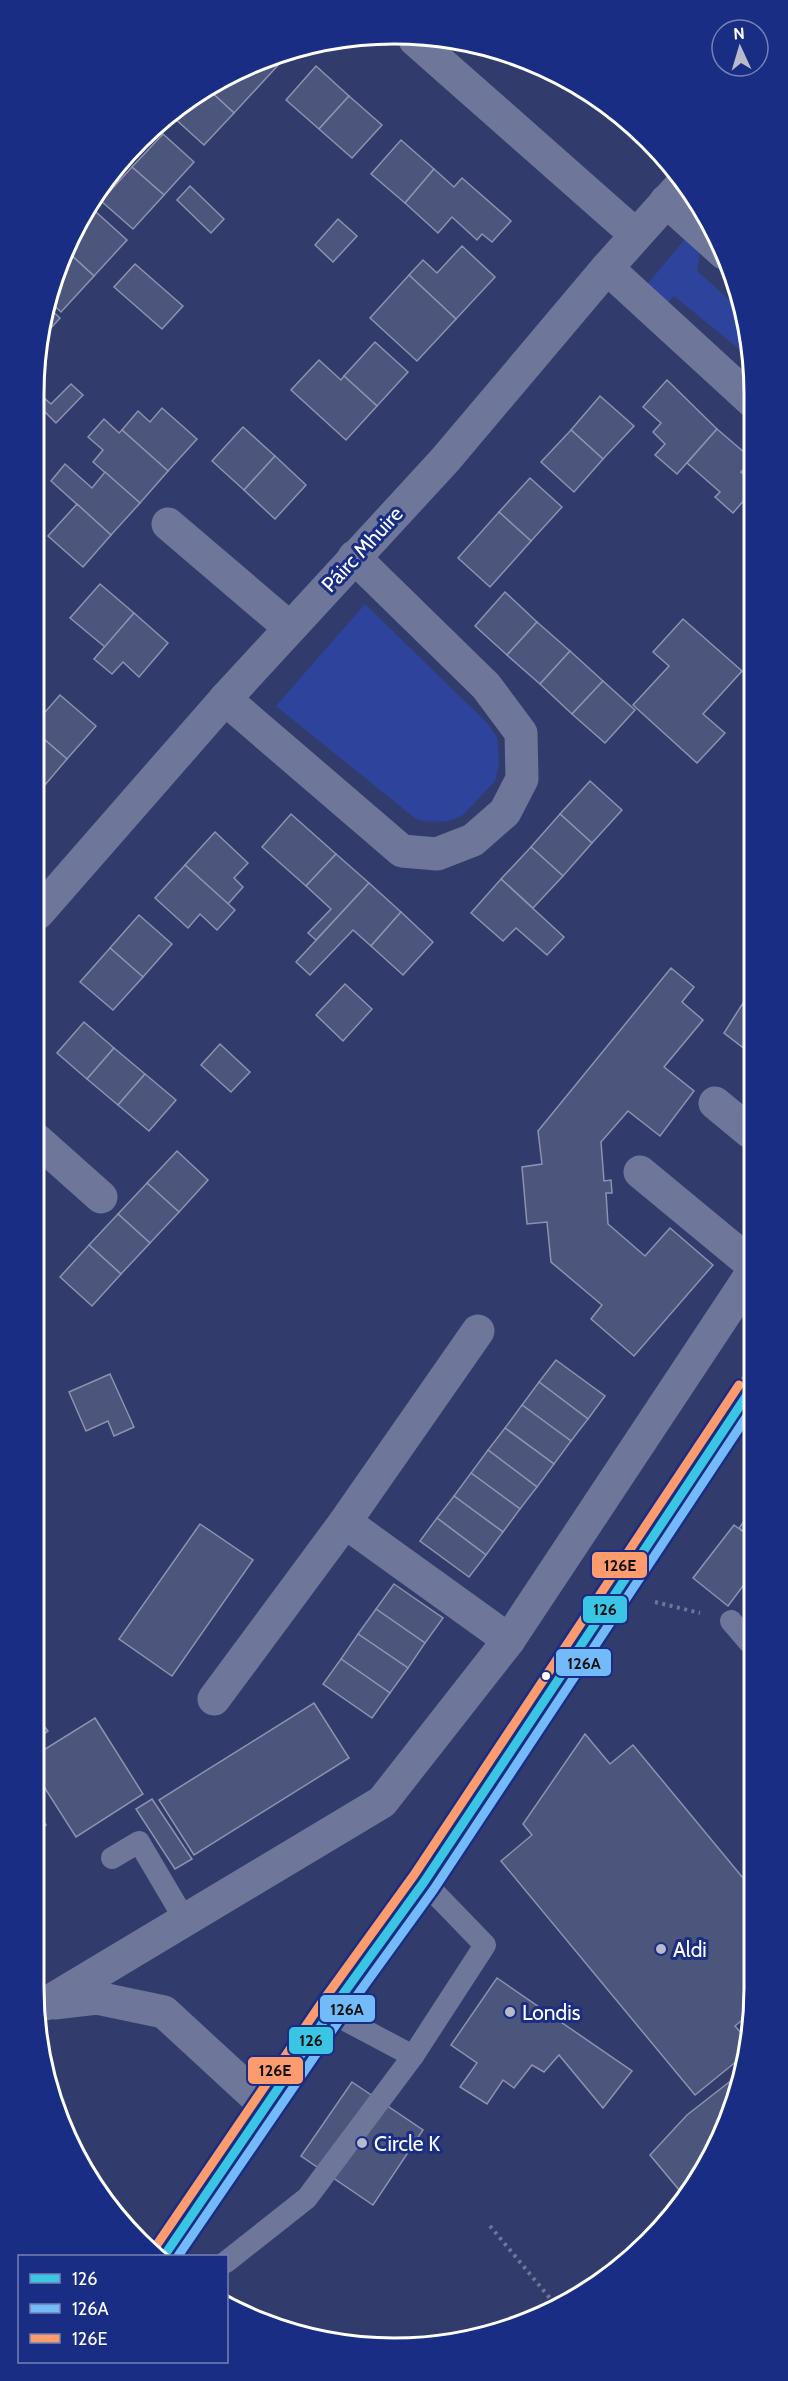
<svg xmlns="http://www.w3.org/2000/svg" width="788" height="2381" viewBox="0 0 788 2381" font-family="Cabin,sans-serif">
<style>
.green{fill:#2d439c}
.building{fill:#4c557b;stroke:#8c92b0;stroke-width:1.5}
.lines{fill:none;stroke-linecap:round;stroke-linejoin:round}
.path{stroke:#6e769a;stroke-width:4;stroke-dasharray:3 4.5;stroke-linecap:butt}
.service{stroke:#6e769a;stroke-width:22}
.minor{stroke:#6e769a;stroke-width:33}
.tertiary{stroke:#6e769a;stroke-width:33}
.bus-1-casing{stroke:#1a2d84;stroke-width:14}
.bus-2-casing{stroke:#1a2d84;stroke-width:14}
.bus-3-casing{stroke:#1a2d84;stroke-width:14}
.bus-1{stroke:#3ac5e4;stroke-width:9}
.bus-2{stroke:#73baf8;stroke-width:9}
.bus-3{stroke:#fc9b6d;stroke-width:9}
.bus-dot{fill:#fff;stroke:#1a2d84;stroke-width:2}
.poi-dot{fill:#b7bbcc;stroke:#1a2d84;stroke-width:2}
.labels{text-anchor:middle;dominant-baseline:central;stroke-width:6;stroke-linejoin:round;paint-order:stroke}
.street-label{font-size:21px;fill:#fff;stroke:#1a2d84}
.poi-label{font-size:21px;fill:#fff;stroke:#1a2d84;text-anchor:start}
.rim{fill:none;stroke:#fff;stroke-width:3}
.line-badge{stroke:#1a2d84;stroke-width:2}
.pale-badge-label{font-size:16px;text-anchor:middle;font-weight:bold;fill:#111}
</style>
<rect width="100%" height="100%" fill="#323c6c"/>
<g class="green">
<polygon points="685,239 700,254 697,271 741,310 752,347 752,378 743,372 744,353 674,296 665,305 645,287"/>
<polygon points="365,604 488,724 497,737 498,748 499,765 495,781 463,815 449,821 429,822 416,819 276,706"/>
</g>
<g class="building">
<polygon points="280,58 282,61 234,113 207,88"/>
<polygon points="316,66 349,96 319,129 286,100"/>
<polygon points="207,88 234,113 204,145 173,117 194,94"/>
<polygon points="349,96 382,125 352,158 319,129"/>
<polygon points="163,134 194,162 164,195 132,167"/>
<polygon points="401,140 434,169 405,203 371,174"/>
<polygon points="132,167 164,195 133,229 101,201"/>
<polygon points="434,169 454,187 462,178 511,221 492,242 482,234 477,240 452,217 438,233 405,203"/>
<polygon points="190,186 224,219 211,233 177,200"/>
<polygon points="96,212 127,240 94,276 69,253 78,232"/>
<polygon points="338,219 357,236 333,262 315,245"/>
<polygon points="462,246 495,277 456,319 409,275 423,260 437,273"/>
<polygon points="69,253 94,276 61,312 49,301"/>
<polygon points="135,264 183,306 162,329 114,287"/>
<polygon points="409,275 456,319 417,361 370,318"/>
<polygon points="47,306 60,318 40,340 40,323"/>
<polygon points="375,342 408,372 377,406 344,376"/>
<polygon points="319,360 341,380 344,376 377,406 346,440 291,390"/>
<polygon points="667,380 717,429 677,474 655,455 665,444 653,432 661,423 643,407"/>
<polygon points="71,384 83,395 56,423 40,407 40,400 43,397 51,404"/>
<polygon points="600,396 634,426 603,459 571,430"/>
<polygon points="162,408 197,439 168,471 122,430 138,411 150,422"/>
<polygon points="104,419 119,433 122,430 168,471 140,503 93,462 103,450 88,437"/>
<polygon points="243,427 275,456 244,490 212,461"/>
<polygon points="717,429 752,459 741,472 752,480 752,491 733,513 715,497 720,492 687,463"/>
<polygon points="571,430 603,459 574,492 541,462"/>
<polygon points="275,456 306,485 275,519 244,490"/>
<polygon points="65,464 92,488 105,472 140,503 111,535 51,481"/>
<polygon points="530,478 562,507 531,541 499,512"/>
<polygon points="77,504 111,535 83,567 48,536"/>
<polygon points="499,512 531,541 490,587 458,558"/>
<polygon points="100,584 134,613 105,647 70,618"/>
<polygon points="505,592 537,622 507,655 475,626"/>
<polygon points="134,613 168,643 139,677 123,662 112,674 94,659"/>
<polygon points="683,619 742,671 703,714 725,733 697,763 633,705 669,666 653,652"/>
<polygon points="537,622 570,651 540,684 507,655"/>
<polygon points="570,651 603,681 572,714 540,684"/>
<polygon points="603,681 635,710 605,743 572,714"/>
<polygon points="60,695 96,726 67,759 38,734 38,720"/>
<polygon points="38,734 67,759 39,792 38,791"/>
<polygon points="590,781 622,810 592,843 560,814"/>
<polygon points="291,814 336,854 306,886 262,847"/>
<polygon points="560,814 592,843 563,876 531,847"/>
<polygon points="215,832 248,863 234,878 243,887 228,904 185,865"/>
<polygon points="531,847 563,876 533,908 501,879"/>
<polygon points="336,854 369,883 316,940 308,933 331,909 306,886"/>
<polygon points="185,865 235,910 217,930 200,914 188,928 155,898"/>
<polygon points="501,879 564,937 547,955 516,928 503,941 471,913"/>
<polygon points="369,883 401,912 371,946 353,930 310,975 296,962"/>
<polygon points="401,912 433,942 403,975 371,946"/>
<polygon points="139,915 172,944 143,977 110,948"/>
<polygon points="110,948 143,977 113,1010 80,982"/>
<polygon points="671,968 694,987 682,1002 703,1020 664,1067 694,1091 660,1136 628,1111 601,1142 604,1181 611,1180 612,1193 606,1193 608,1224 645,1256 670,1228 713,1265 634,1356 591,1319 602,1305 551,1262 547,1222 527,1224 522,1167 542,1164 538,1131"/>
<polygon points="345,984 372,1009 343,1041 316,1015"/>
<polygon points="750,992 750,1053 724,1033"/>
<polygon points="84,1022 114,1048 87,1079 57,1053"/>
<polygon points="220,1044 250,1072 231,1092 201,1065"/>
<polygon points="114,1048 145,1074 118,1105 87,1079"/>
<polygon points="145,1074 176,1100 149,1131 118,1105"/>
<polygon points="177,1151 208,1180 179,1212 147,1183"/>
<polygon points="147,1183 179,1212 150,1243 118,1214"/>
<polygon points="118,1214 150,1243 121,1274 89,1245"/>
<polygon points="89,1245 121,1274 92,1306 60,1277"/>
<polygon points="556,1360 605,1396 588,1419 539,1382"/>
<polygon points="110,1374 134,1427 114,1436 108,1421 86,1431 69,1392"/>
<polygon points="539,1382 588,1419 571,1441 522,1405"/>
<polygon points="522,1405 571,1441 554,1464 505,1428"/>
<polygon points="505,1428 554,1464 537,1487 488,1450"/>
<polygon points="488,1450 537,1487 520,1509 471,1473"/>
<polygon points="471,1473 520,1509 503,1532 454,1496"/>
<polygon points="454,1496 503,1532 486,1555 437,1518"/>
<polygon points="749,1515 749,1536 739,1528"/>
<polygon points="437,1518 486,1555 469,1577 420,1541"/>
<polygon points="200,1524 253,1560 172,1676 119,1639"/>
<polygon points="734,1525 749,1536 749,1578 728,1606 693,1578"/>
<polygon points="394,1584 443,1618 425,1643 376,1609"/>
<polygon points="376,1609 425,1643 408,1668 358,1634"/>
<polygon points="358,1634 408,1668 390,1693 341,1659"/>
<polygon points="341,1659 390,1693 372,1718 323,1684"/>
<polygon points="314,1703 349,1758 194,1855 159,1800"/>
<polygon points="34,1713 48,1731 34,1741"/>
<polygon points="95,1718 143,1794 76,1837 34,1771 34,1756"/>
<polygon points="585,1734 610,1764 633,1745 748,1884 748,2015 735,2026 748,2041 748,2052 695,2095 501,1861 532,1835 523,1824"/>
<polygon points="152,1799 192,1859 175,1869 136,1809"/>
<polygon points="34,1804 46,1825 34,1832"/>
<polygon points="497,1978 632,2071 603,2108 559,2055 544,2072 532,2065 514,2088 503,2080 487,2104 460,2087 477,2063 451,2045"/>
<polygon points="742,2072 694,2187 685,2197 650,2155 687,2115"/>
<polygon points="352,2082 423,2130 373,2205 301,2156"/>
</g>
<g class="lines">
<g class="path">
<polyline points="655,1602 700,1613"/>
<polyline points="490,2226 554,2303"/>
</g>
<g class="service">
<polyline points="731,1621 749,1642"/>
<polyline points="112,1858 139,1842 185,1920"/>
<polyline points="413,2056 485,1945 424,1882"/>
<polyline points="226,2262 307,2198 413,2056 330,2012"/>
</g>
<g class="minor">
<polyline points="415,40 636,235"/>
<polyline points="666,201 724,253"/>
<polyline points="607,268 752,401"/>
<polyline points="168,524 290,628"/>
<polyline points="225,699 402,851 437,854 473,840 505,812 522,779 521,733 486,686 354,557"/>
<polyline points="38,913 225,699 445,460 607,268 683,183"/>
<polyline points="715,1103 750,1132"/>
<polyline points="37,1140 101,1197"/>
<polyline points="640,1172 750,1263"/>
<polyline points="478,1331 345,1522 509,1640"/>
<polyline points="214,1699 345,1522"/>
<polyline points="54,2003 97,1998 164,2012 266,2106"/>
<polyline points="45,2004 382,1802 509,1640 750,1276"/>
</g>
<polyline class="tertiary" points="164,2256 330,2012 424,1882 749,1392"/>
<g class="bus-1-casing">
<polyline id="bus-1" points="164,2256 330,2012 424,1882 749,1392"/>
</g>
<g class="bus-2-casing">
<polyline id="bus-2" points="178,2256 340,2019 434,1889 749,1413"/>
</g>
<g class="bus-3-casing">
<polyline id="bus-3" points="154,2249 320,2005 414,1875 739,1385"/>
</g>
<use href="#bus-1" class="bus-1"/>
<use href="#bus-2" class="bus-2"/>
<use href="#bus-3" class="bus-3"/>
</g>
<circle class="bus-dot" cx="546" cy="1676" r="5"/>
<g class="poi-dot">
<circle cx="661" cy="1949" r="6"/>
<circle cx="510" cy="2012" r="6"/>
<circle cx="362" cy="2143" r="6"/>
</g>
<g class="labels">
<g class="street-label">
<text transform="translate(362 549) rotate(-47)">Páirc Mhuire</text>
</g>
<g class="poi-label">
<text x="673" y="1949">Aldi</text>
<text x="522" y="2012">Londis</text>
<text x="374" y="2143">Circle K</text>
</g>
</g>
<path d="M0 0H788V2381H0ZM394 44H394A350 350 0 0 1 744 394V1988A350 350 0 0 1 394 2338H394A350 350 0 0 1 44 1988V394A350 350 0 0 1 394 44Z" fill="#1a2d84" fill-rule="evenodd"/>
<path class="rim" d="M394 44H394A350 350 0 0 1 744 394V1988A350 350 0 0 1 394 2338H394A350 350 0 0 1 44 1988V394A350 350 0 0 1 394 44Z"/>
<g class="line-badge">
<rect x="591" y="1551" width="57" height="28" rx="6" fill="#fc9b6d"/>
<rect x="582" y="1595" width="46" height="29" rx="6" fill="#3ac5e4"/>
<rect x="555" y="1648" width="57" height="29" rx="6" fill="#73baf8"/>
<rect x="319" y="1994" width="57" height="29" rx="6" fill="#73baf8"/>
<rect x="288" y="2026" width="46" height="29" rx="6" fill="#3ac5e4"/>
<rect x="247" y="2056" width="57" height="29" rx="6" fill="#fc9b6d"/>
</g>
<g class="pale-badge-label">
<text x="620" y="1571">126E</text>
<text x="605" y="1615">126</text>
<text x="584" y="1669">126A</text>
<text x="347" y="2015">126A</text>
<text x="311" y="2046">126</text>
<text x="275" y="2076">126E</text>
</g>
<rect x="18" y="2255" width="210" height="108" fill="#1a2d84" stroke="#7681b5" stroke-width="1.5"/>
<rect x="30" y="2274" width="30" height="9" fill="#3ac5e4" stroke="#7681b5" stroke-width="1.5"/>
<text x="72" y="2285" font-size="18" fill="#ffffff">126</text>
<rect x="30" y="2304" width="30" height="9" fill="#73baf8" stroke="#7681b5" stroke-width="1.5"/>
<text x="72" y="2315" font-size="18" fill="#ffffff">126A</text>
<rect x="30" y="2334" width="30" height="9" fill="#fc9b6d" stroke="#7681b5" stroke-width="1.5"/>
<text x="72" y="2345" font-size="18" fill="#ffffff">126E</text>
<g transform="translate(740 48) rotate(356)"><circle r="28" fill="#1a2d84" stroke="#7681b5" stroke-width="1.5"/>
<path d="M0-4.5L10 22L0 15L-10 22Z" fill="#b7bbcc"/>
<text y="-9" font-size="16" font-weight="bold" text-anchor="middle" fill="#ffffff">N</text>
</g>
</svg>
